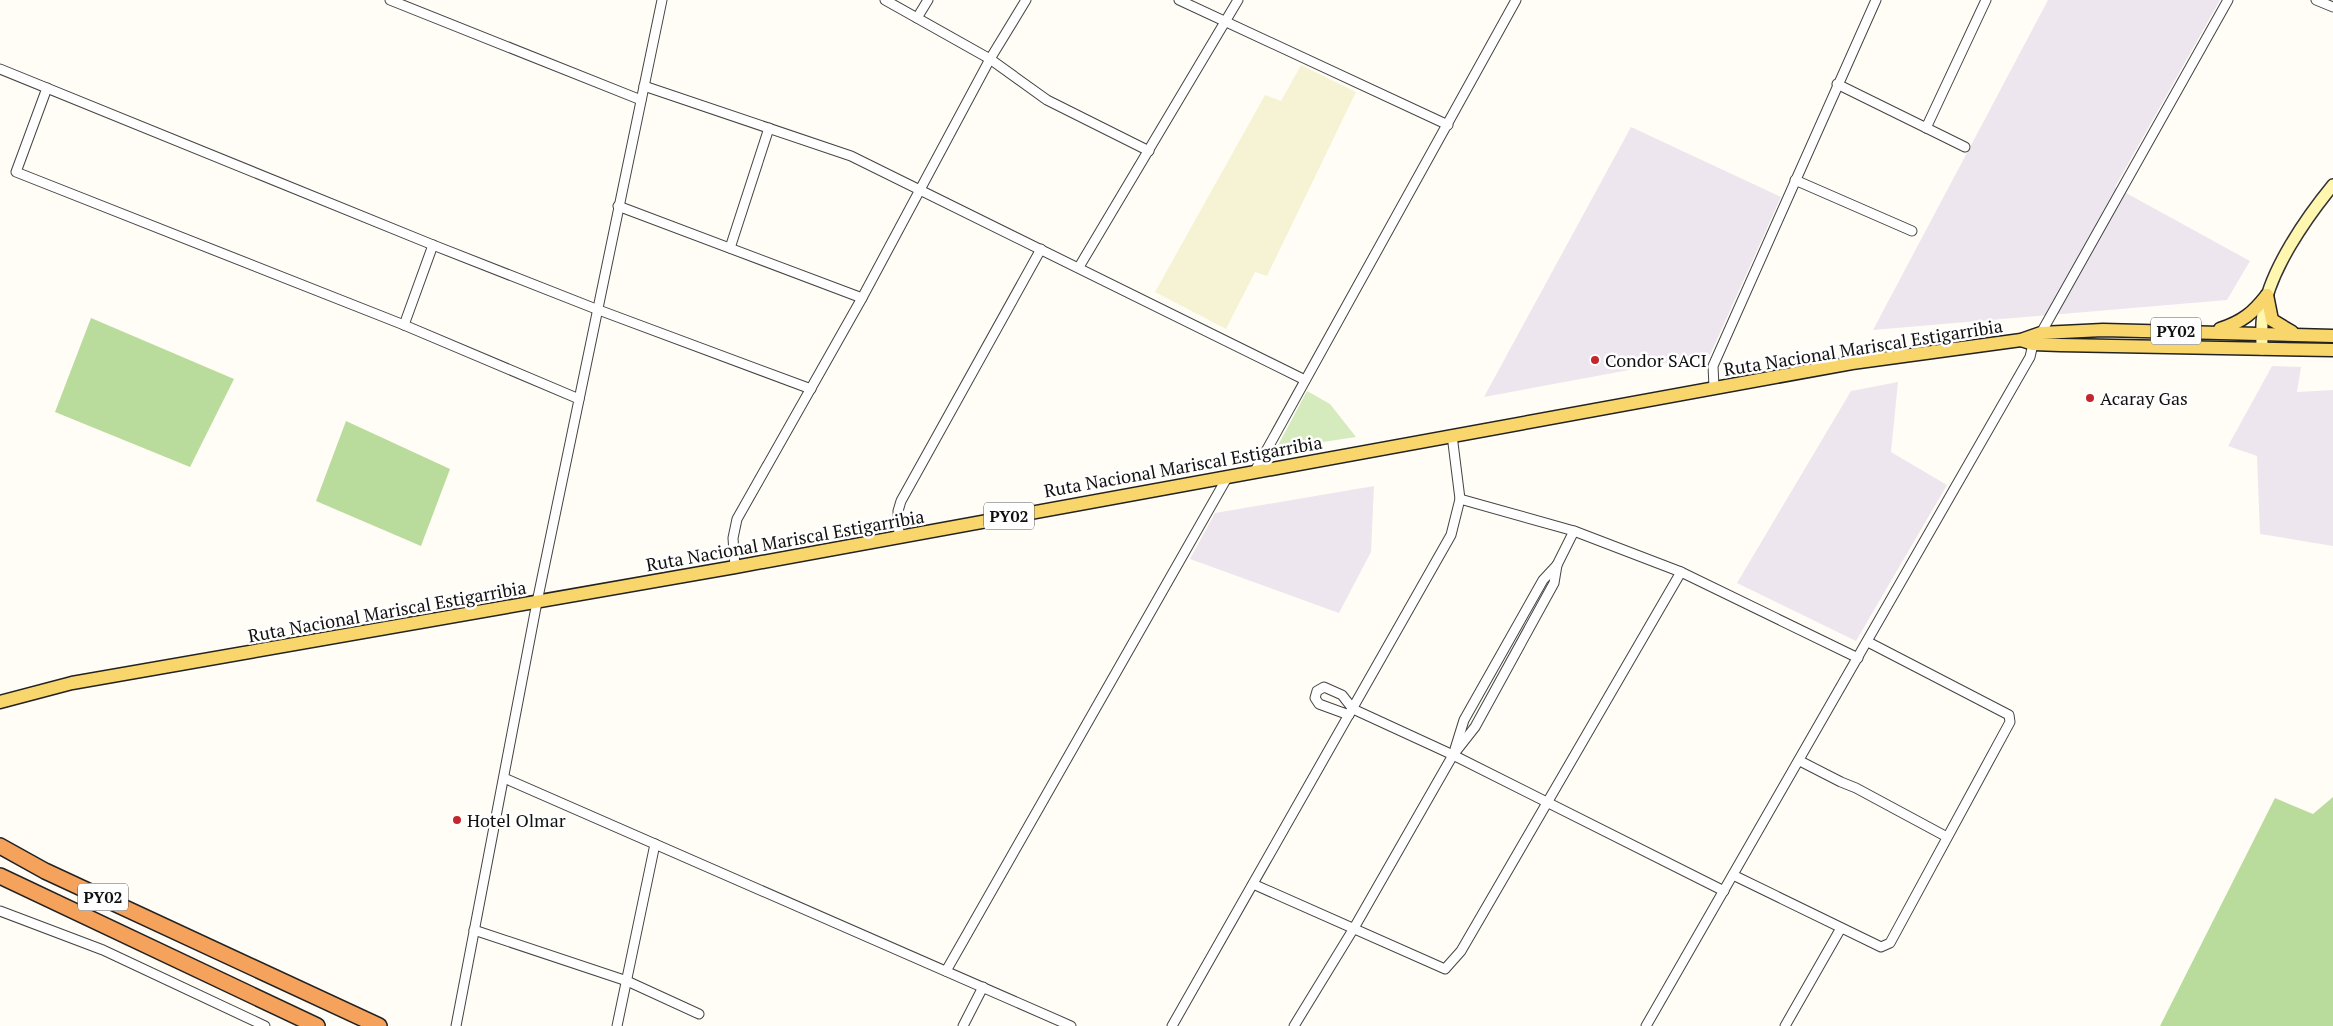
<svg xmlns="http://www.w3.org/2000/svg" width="2333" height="1026" viewBox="0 0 2333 1026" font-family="'PT Serif',serif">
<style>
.industrial{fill:#eee6ef}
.farmland{fill:#f6f3d4}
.green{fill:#d5ebbd}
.forest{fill:#b9dc9c}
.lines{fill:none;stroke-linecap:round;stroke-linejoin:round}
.street-casing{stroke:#444;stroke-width:11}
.secondary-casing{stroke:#333;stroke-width:14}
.primary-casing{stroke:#222;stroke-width:15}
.highway-casing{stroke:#222;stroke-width:18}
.street{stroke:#fff;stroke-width:9}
.secondary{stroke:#fff6b0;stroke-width:11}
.primary{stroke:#f9d66b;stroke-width:12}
.highway{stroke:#f5a25d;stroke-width:15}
.poi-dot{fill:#c4262e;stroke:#fff;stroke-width:2}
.labels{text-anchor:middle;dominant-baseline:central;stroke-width:5;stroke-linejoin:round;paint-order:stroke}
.shield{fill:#fff;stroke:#585858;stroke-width:1}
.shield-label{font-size:16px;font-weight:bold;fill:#111}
.street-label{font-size:18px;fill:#111;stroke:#fff}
.poi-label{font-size:18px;fill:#111;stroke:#fff;text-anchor:start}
</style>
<rect width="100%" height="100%" fill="#fffdf5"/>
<g class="industrial">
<polygon points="2048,0 2220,0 2115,187 2250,261 2227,300 1873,330"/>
<polygon points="1631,127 1781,197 1710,355 1484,397"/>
<polygon points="2272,366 2301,367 2297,392 2333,390 2333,546 2260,534 2257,456 2228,446"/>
<polygon points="1898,382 1891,452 1947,485 1856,641 1737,583 1851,391"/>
<polygon points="1374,486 1371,552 1339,613 1190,559 1215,513"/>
</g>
<polygon class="farmland" points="1301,65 1356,92 1267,276 1255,272 1226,329 1155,292 1265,95 1281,101"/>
<polygon class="green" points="1307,391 1330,404 1356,437 1276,449"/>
<g class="forest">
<polygon points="91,318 234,379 190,467 55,412"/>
<polygon points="346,421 450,469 421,546 316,501"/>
<polygon points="2333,797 2333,1026 2160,1026 2275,798 2313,814"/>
</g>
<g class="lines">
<g class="street-casing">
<g id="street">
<polyline points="390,0 641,100"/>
<polyline points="885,0 990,59 1047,100 1149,151"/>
<polyline points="1179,0 1448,125"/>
<polyline points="2316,0 2333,7"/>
<polyline points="917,18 928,0"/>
<polyline points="0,69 433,245 596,309 811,389"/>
<polyline points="1837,84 1965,147"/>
<polyline points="644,86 851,156 1305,380"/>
<polyline points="47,88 16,172 404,325 579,399"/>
<polyline points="1926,128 1986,0"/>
<polyline points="1795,180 1912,231"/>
<polyline points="618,206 862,298"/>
<polyline points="730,248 769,128"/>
<polyline points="1079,267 1238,0"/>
<polyline points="404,325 433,245"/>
<polyline points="2041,333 2228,0"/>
<polyline points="1714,387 1713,366 1876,0"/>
<polyline points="1255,471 1516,0"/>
<polyline points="1460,499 1574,531 1681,572 1858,658"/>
<polyline points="899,537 898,511 901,501 1041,249"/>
<polyline points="735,567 733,538 737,519 862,298 990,59 1026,0"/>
<polyline points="1349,715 1319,704 1315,698 1317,691 1324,687 1342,695 1353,709 1453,755 1724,891"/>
<polyline points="1455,749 1464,720 1543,580 1557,565"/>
<polyline points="1800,761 1841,782 1856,788 1947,837"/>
<polyline points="504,778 1071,1026"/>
<polyline points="1733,875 1881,947 1890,943 2010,722 2009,715 1868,642"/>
<polyline points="1253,884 1445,969 1461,951 1681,572"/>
<polyline points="0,911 103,950 265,1026"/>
<polyline points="474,930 627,981 699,1014"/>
<polyline points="946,971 1228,476"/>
<polyline points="456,1026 537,602 662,0"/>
<polyline points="617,1026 655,844"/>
<polyline points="963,1026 983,987"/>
<polyline points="1172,1026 1451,535 1460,499 1452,435"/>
<polyline points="1294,1026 1354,928 1453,755 1475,727 1554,583 1557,565 1574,531"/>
<polyline points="1646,1026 2030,357 2033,344"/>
<polyline points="1785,1026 1841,928"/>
</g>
</g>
<g class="secondary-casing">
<path id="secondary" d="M2262 349C2262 337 2261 325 2263 314 2269 271 2306 218 2333 185"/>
</g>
<g class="primary-casing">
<g id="primary">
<polyline points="2267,295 2272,320 2292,332"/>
<path d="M2220 329C2242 322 2253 313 2267 295"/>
<polyline points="2021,340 2033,344 2060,345 2333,350"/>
<polyline points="0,702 72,683 735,567 1852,363 2021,340 2041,333 2103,330 2333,336"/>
</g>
</g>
<g class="highway-casing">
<g id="highway">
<polyline points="0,846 45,871 379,1026"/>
<polyline points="0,876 317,1026"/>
</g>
</g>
<use href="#street" class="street"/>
<use href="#secondary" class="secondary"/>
<use href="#primary" class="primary"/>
<use href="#highway" class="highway"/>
</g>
<g class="poi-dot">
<circle cx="1595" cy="360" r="5"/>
<circle cx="2090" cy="398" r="5"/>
<circle cx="457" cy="820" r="5"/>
</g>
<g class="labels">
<g class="shield">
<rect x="2151" y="317.5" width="50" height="27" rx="4"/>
<rect x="984" y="502.5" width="50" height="27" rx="4"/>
<rect x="78" y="883.5" width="50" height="27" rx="4"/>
</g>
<g class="shield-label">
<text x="2176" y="331">PY02</text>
<text x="1009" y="516">PY02</text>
<text x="103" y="897">PY02</text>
</g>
<g class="street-label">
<text transform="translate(1863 347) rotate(-9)">Ruta Nacional Mariscal Estigarribia</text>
<text transform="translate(1183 466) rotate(-10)">Ruta Nacional Mariscal Estigarribia</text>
<text transform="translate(785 540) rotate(-10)">Ruta Nacional Mariscal Estigarribia</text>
<text transform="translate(387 611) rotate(-10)">Ruta Nacional Mariscal Estigarribia</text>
</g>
<g class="poi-label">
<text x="1605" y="360">Condor SACI</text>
<text x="2100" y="398">Acaray Gas</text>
<text x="467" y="820">Hotel Olmar</text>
</g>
</g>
</svg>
